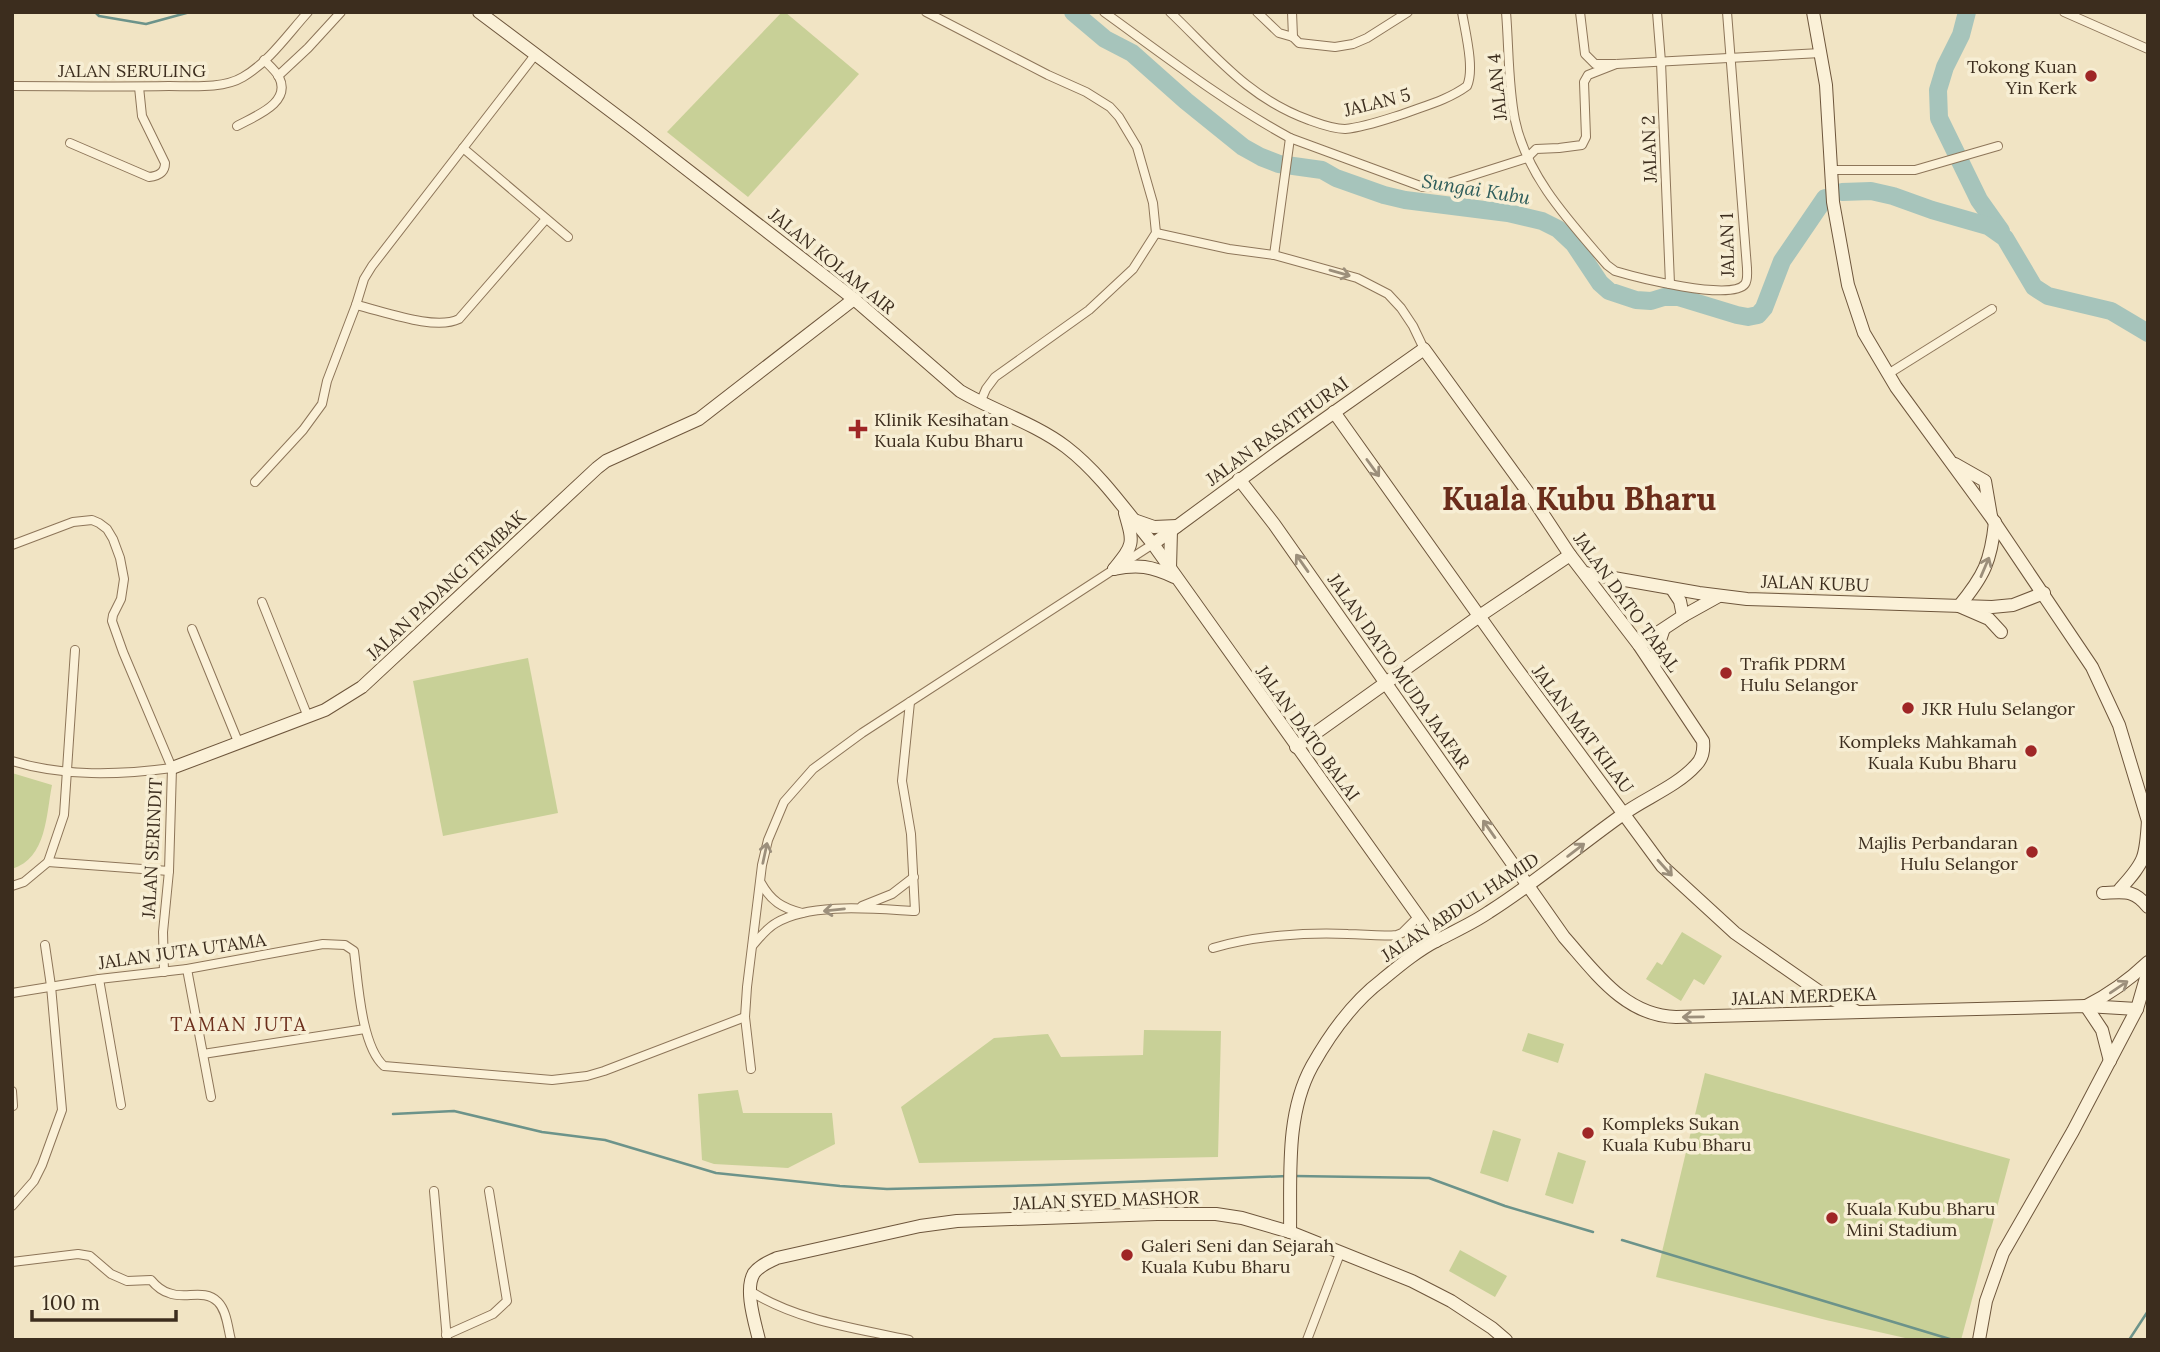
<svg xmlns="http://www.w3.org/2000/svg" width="2160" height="1352" viewBox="0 0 2160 1352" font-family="Lora,serif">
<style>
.green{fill:#c8d097}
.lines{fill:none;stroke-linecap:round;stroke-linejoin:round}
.stream{stroke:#6c938a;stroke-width:2.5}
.river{stroke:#a6c4bb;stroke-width:18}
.street-casing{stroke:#8d7559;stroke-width:10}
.secondary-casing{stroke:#6e563c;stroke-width:14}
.street{stroke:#fbf1d8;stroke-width:8}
.secondary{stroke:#fbf1d8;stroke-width:12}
.oneway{stroke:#9c8f7b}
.poi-dot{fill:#9f2626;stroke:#f7eed4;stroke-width:2.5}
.labels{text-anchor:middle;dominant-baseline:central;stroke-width:7;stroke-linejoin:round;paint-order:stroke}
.poi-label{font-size:18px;fill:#3c2d1e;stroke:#f7eed4;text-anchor:start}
.street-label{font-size:18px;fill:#3c2d1e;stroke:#f7eed4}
.water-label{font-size:19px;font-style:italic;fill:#2d5c5a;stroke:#f7eed4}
.neighbourhood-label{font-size:19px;letter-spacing:2px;fill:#6b2d1b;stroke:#f7eed4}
.town-label{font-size:32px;font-weight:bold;fill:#6b2d1b;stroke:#f7eed4}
</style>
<rect width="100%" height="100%" fill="#f1e4c4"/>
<g class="green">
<polygon points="782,12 785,12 859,74 748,197 667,132"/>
<polygon points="528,658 558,813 443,836 413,681"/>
<path d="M12 773 52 785C46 815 47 858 12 869Z"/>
<polygon points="1682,932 1722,956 1704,985 1694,979 1681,1001 1646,979 1657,962 1662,965"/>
<polygon points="1144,1030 1221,1031 1218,1157 919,1163 901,1107 994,1038 1048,1034 1061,1057 1143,1055"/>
<polygon points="1528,1033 1564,1044 1558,1063 1522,1051"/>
<polygon points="1705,1073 2010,1159 1961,1340 1914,1340 1826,1320 1656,1277"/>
<polygon points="738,1090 743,1113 832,1113 835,1144 788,1168 714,1164 702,1160 698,1094"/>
<polygon points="1493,1130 1521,1139 1508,1182 1480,1173"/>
<polygon points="1558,1152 1586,1161 1573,1204 1545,1195"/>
<polygon points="1460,1250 1507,1276 1495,1297 1449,1271"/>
</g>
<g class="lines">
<g class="stream">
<polyline points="95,12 99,16 146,24 190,12"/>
<polyline points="393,1114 454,1111 542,1132 605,1140 716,1173 840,1186 887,1189 1044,1185 1288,1176"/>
<polyline points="1294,1176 1429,1178 1505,1206 1593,1232"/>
<polyline points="1622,1240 1953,1340"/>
<polyline points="2129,1340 2148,1311"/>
</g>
<g class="river">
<polyline points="1073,12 1105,39 1132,53 1186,101 1243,147 1261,157 1279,164 1322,170 1336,178 1384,195 1405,200 1508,213 1542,221 1558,229 1574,244 1600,283 1609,291 1636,300 1651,301 1664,297 1678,297 1737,315 1748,317 1758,315 1764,308 1782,261 1825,198"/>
<polyline points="1967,12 1961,35 1945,67 1938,90 1939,118 1979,200 2001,231"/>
<polyline points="1842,192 1871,191 1893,196 1932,210 1988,226 2005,238 2034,287 2048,296 2111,311 2148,333"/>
</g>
<g class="street-casing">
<g id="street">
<polyline points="926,12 1048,75 1086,92 1110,107 1119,117 1137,147 1153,203 1156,233 1133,269 1089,310 995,377 986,389 980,403"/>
<path d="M1104 12C1165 56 1224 102 1290 138L1423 187 1442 185 1527 158 1536 149 1559 148 1582 145 1586 137 1584 82 1588 75 1616 64"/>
<path d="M1170 12C1215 55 1248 98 1309 120 1320 124 1333 129 1345 129 1365 127 1384 120 1403 114 1424 106 1448 100 1467 86 1475 69 1465 31 1462 12"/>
<polyline points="1257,12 1279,33 1293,37 1299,43 1335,47 1353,44 1367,38 1408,12"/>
<polyline points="1292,12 1293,37"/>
<path d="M1506 12C1509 48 1508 85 1515 120 1527 177 1570 222 1607 265L1615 271C1635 277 1732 302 1745 284 1748 280 1747 273 1747 268L1727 12"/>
<polyline points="1580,12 1585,54 1595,64 1616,64 1821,53"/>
<polyline points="1657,12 1661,62 1670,284"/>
<polyline points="2064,12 2148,49"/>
<polyline points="278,76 308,48 341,12"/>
<path d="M12 86C64 86 117 87 169 86 192 86 223 89 243 77 269 62 288 34 308 12"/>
<path d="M237 126C255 116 292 103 279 77 276 71 269 65 264 60"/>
<path d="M70 143 149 177C158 176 165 173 165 163L142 116 139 87"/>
<polyline points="463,148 568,237"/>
<polyline points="1830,170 1915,170 1998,146"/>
<polyline points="1156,233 1229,249 1274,255 1357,278 1388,294 1401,308 1413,326 1424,349"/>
<polyline points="1274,255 1290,138"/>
<path d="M356 305C383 311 435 331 459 319L546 219"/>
<polyline points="1888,374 1992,309"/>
<polyline points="255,482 303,430 322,404 327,381 356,305 364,279 372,266 535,55"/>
<polyline points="12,545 73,522 92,520 99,523 107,529 113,539 120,558 124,579 121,599 113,615 112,621 123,652 172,768 169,871 163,932 164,972"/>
<polyline points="262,602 308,717"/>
<polyline points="192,629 239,744"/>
<path d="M12 761C64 777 119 775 172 768"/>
<polyline points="48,862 169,871"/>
<path d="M761 883C771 901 782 908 802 913"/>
<polyline points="12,886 24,882 48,862 64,815 75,650"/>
<polyline points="862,906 892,894 914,877"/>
<path d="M753 945C760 937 767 928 776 923 811 902 876 909 915 911L911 834 902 781 910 702"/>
<path d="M1213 948C1253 936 1306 932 1348 934 1364 934 1380 937 1397 935L1402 933 1418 917"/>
<polyline points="187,969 211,1097"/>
<polyline points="99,979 121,1105"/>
<path d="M12 993 99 979 187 969 323 944 345 945 354 951C358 981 361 1046 384 1066L552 1080 587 1076 604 1071 745 1017"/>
<polyline points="203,1054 365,1029"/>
<polyline points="751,1069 745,1017 747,987 762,865 768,840 784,802 813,769 862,733 1153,544"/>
<polyline points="12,1091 13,1106"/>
<polyline points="434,1191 447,1340"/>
<polyline points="12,1206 34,1181 42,1165 62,1110 51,986 45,945"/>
<path d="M12 1262 78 1254 90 1256 111 1274 127 1281 151 1280C156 1286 162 1291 169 1293 185 1300 204 1288 218 1302 227 1311 228 1329 231 1340"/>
<path d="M750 1291C798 1321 855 1328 909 1340"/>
<polyline points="446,1335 493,1314 507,1301 489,1191"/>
<polyline points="1307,1340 1341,1251"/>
</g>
</g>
<g class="secondary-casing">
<g id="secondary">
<path d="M479 12 636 130 854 299 960 391C994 411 1034 423 1066 447 1100 473 1126 511 1153 544L1436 941"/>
<polyline points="1813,12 1826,85 1833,202 1848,285 1864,333 1896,387 1991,517 2092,667 2119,725 2148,821"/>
<polyline points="1334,412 1514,665 1662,866 1735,933 1824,995 1856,1011"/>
<polyline points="1955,464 1985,481 1991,516"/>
<path d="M1239 479 1274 524 1564 937C1595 972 1625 1016 1676 1017L2086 1006 2137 1009"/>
<polyline points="1134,520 1154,527 1177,526"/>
<path d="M1995 522C1991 561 1984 576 1959 606L1989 619 2001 632"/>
<path d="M1153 544 1278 452 1424 349 1535 502 1570 555 1639 645 1703 741C1704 750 1703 758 1696 765 1676 787 1645 798 1622 815 1577 847 1535 883 1489 912 1473 923 1455 931 1438 940 1418 950 1399 966 1382 980 1353 1002 1330 1034 1312 1066 1285 1115 1291 1177 1290 1232"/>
<polyline points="1170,568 1171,530"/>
<path d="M1114 569C1134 544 1134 544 1125 513"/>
<path d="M1114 569C1137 564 1152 566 1174 577"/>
<polyline points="1585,573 1699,593 1747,599 1992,607 2013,605 2044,593"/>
<polyline points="1672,589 1680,601 1683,616"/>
<polyline points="1639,645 1683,616 1719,596"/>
<polyline points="1654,667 1657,649 1663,631"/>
<polyline points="1296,747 1478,617 1570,555"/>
<polyline points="172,768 325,710 362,687 597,468 606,461 699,419 854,299"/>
<path d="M2120 889C2145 862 2146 857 2148 820"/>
<path d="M2103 893C2124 892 2134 889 2148 907"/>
<path d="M2086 1006C2110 994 2129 980 2148 962"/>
<polyline points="2086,1006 2102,1030 2110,1061"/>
<path d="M759 1340C755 1323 744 1289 754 1273 760 1265 769 1262 777 1258L920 1226 957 1221 1157 1214H1216L1242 1218 1290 1232 1412 1281 1451 1301 1492 1328 1506 1340"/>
<polyline points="1979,1340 1986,1301 2003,1253 2073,1131 2137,1009 2148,971"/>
</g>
</g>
<use href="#street" class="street"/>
<use href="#secondary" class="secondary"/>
</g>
<defs><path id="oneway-shaft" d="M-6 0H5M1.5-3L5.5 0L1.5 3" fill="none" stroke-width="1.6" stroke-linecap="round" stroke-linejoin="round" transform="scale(1.75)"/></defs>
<g class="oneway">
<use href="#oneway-shaft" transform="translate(1340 273) rotate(16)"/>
<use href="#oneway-shaft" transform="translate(1373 468) rotate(54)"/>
<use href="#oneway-shaft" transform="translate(1302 563) rotate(-125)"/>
<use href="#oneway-shaft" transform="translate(1985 567) rotate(-67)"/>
<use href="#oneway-shaft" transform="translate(1489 829) rotate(-125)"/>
<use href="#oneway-shaft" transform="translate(1576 850) rotate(-37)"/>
<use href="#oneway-shaft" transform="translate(765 853) rotate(-78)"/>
<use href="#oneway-shaft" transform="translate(1665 868) rotate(48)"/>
<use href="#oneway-shaft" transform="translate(834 910) rotate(174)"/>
<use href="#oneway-shaft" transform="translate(2119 987) rotate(-34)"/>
<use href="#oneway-shaft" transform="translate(1693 1017) rotate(179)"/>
</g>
<g class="poi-dot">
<circle cx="2091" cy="76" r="7"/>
<path d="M854.5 418.5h7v7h7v7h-7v7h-7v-7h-7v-7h7z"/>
<circle cx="1726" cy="673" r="7"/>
<circle cx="1908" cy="708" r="7"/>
<circle cx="2031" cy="751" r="7"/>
<circle cx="2032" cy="852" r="7"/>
<circle cx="1588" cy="1133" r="7"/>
<circle cx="1832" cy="1218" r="7"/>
<circle cx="1127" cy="1255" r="7"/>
</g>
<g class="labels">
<g class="poi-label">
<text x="2077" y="66" text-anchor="end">Tokong Kuan<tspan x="2077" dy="21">Yin Kerk</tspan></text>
<text x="874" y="419">Klinik Kesihatan<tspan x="874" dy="21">Kuala Kubu Bharu</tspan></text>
<text x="1740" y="663">Trafik PDRM<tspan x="1740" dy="21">Hulu Selangor</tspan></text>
<text x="1922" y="708">JKR Hulu Selangor</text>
<text x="2017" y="741" text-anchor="end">Kompleks Mahkamah<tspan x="2017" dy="21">Kuala Kubu Bharu</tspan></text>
<text x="2018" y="842" text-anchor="end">Majlis Perbandaran<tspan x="2018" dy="21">Hulu Selangor</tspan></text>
<text x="1602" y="1123">Kompleks Sukan<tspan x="1602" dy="21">Kuala Kubu Bharu</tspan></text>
<text x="1846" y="1208">Kuala Kubu Bharu<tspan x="1846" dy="21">Mini Stadium</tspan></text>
<text x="1141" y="1245">Galeri Seni dan Sejarah<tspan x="1141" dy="21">Kuala Kubu Bharu</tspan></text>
</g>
<g class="street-label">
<text x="132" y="70">JALAN SERULING</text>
<text transform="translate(1497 87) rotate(-96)">JALAN 4</text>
<text transform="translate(1377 102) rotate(-14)">JALAN 5</text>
<text transform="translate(1649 149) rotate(-92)">JALAN 2</text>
<text transform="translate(1727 245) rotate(-91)">JALAN 1</text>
<text transform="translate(832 261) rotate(39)">JALAN KOLAM AIR</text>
<text transform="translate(1277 431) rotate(-36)">JALAN RASATHURAI</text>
<text transform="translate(1815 583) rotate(2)">JALAN KUBU</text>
<text transform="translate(446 585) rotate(-43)">JALAN PADANG TEMBAK</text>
<text transform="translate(1627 602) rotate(54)">JALAN DATO TABAL</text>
<text transform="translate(1399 671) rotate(55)">JALAN DATO MUDA JAAFAR</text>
<text transform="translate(1583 729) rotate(53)">JALAN MAT KILAU</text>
<text transform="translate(1308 733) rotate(54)">JALAN DATO BALAI</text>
<text transform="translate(152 848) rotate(-87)">JALAN SERINDIT</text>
<text transform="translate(1460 907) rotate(-33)">JALAN ABDUL HAMID</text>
<text transform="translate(182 951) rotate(-8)">JALAN JUTA UTAMA</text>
<text transform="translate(1804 996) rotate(-2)">JALAN MERDEKA</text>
<text transform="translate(1106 1200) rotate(-2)">JALAN SYED MASHOR</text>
</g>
<g class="water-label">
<text transform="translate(1476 189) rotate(9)">Sungai Kubu</text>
</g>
<g class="neighbourhood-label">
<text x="239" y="1024">TAMAN JUTA</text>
</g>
<g class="town-label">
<text x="1579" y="498">Kuala Kubu Bharu</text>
</g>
</g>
<rect width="2160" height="1352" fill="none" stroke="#3c2d1e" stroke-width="28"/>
<path d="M32 1310v10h144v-10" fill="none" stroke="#3c2d1e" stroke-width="3.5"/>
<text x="42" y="1310" font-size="21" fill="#3c2d1e" stroke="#f7eed4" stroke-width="5" paint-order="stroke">100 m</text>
</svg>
